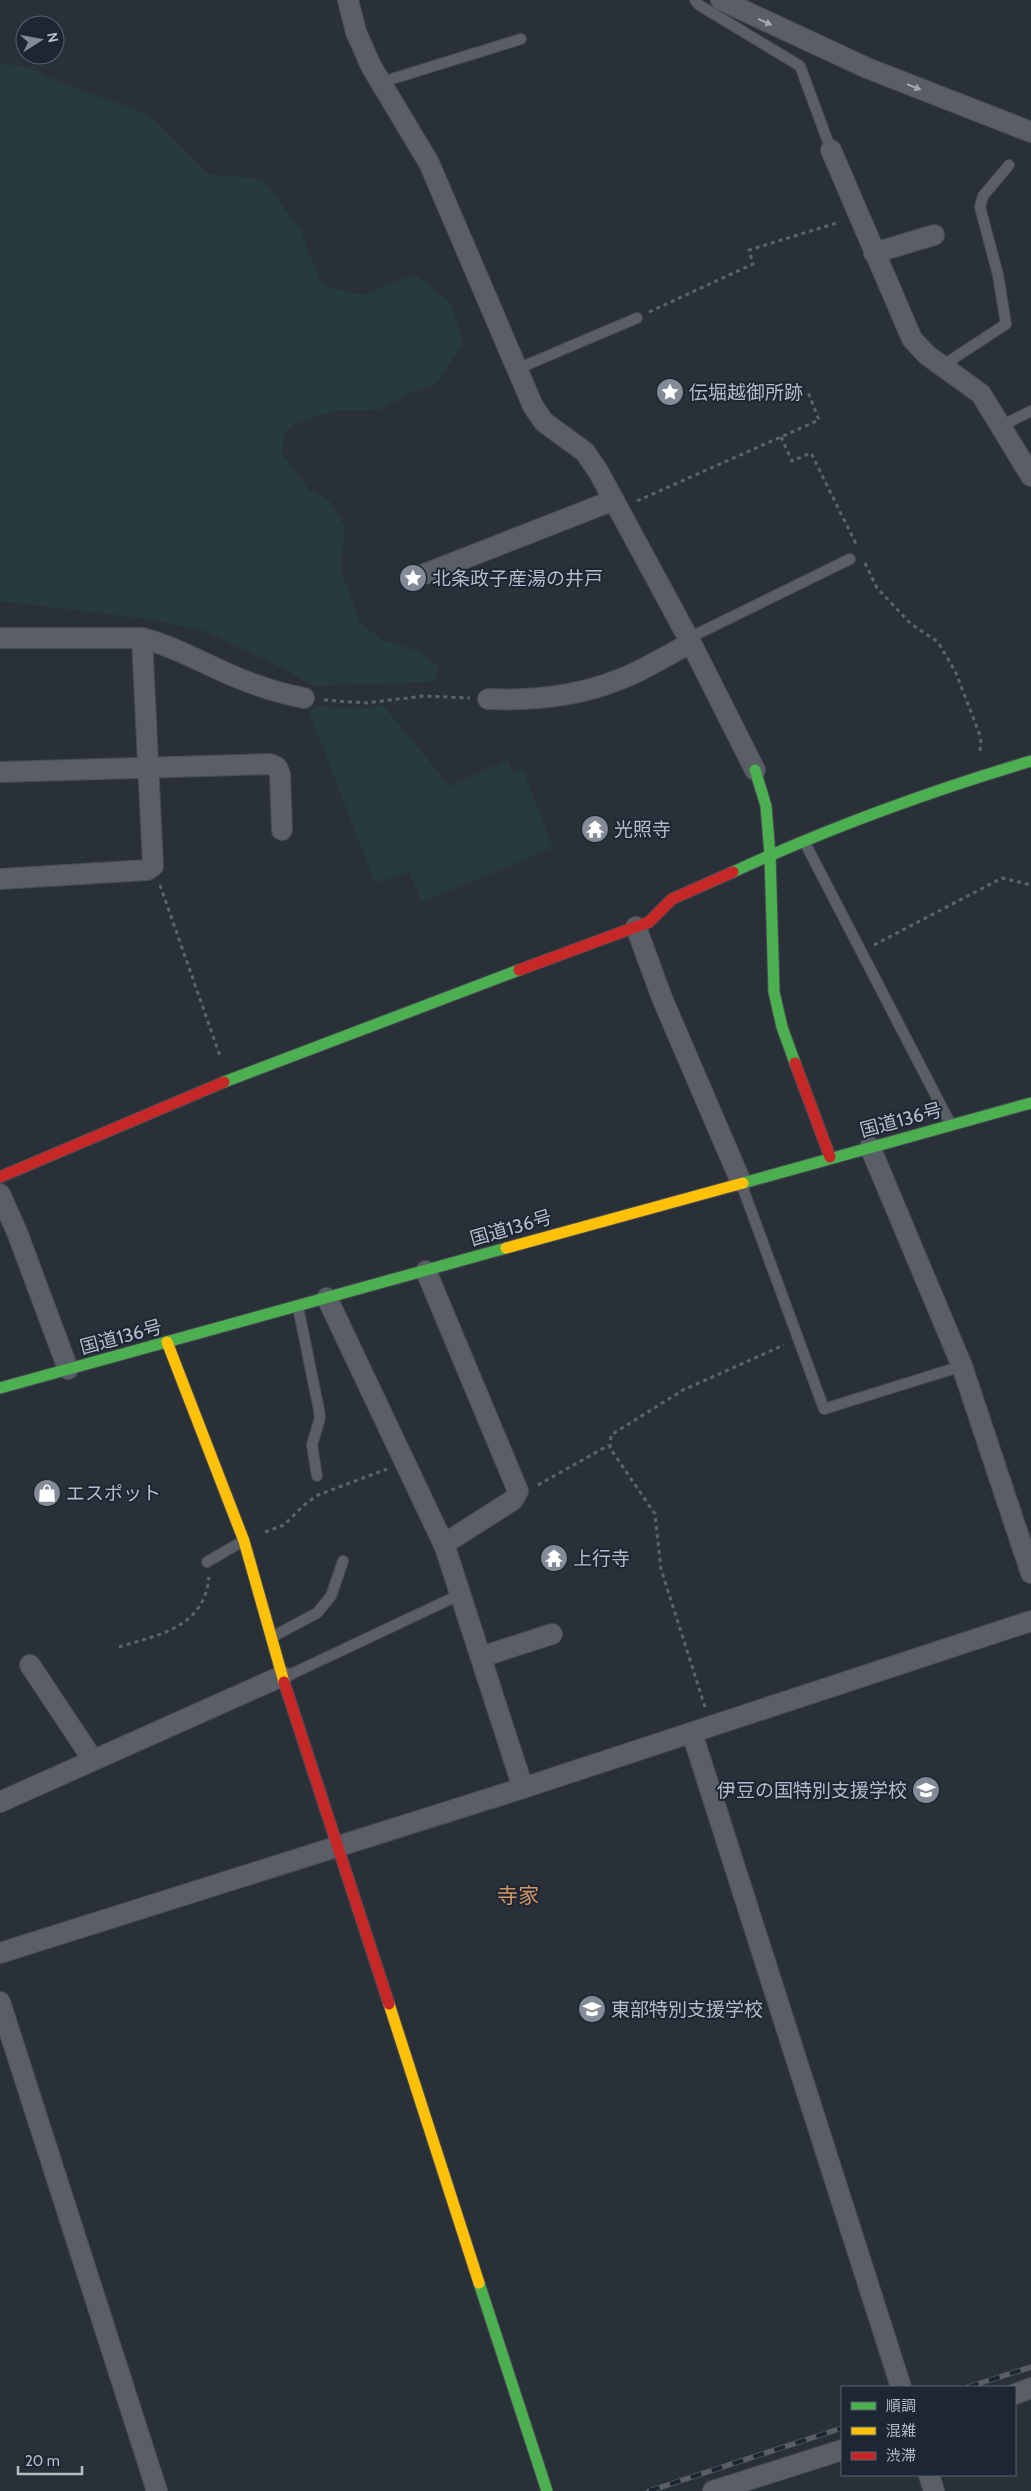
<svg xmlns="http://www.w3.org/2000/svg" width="1031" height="2491" viewBox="0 0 1031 2491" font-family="Cabin,'Noto Sans JP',sans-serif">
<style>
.green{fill:#273a3e}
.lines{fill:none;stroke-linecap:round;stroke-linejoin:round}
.lane-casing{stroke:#484c53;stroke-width:12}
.street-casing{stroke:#484c53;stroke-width:22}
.fast-casing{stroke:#484c53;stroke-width:13}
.slow-casing{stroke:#484c53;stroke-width:13}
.jam-casing{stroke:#484c53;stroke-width:13}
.path{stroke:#5d636a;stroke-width:3;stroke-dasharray:4 4;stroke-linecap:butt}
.lane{stroke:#5a5e66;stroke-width:10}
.street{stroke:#5a5e66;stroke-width:20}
.fast{stroke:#4caf50;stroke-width:11}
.slow{stroke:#ffc107;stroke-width:11}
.jam{stroke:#c62828;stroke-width:11}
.rail-casing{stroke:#595d64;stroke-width:5.5}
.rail{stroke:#1d2633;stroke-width:4;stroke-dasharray:11;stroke-linecap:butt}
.oneway{fill:#a2a9b5}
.labels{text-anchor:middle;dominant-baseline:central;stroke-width:4;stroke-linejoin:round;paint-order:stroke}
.poi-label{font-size:19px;fill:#b4bcc9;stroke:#1d2633;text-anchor:start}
.street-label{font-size:19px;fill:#b4bcc9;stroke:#1d2633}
.quarter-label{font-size:21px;fill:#d59563;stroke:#1d2633}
</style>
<rect width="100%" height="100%" fill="#2a3038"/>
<g class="green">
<polygon points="0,63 30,68 66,85 148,114 208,174 263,179 300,229 322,285 363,295 415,274 451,303 463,343 437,383 407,395 379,410 336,411 298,422 285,432 282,453 309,490 329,500 345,527 341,569 360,623 383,640 421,652 439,668 435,682 313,686 284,669 205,631 148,619 0,601"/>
<polygon points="383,705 450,786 507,760 513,772 523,769 553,848 422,902 409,872 375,883 309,712 316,706 358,709"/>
</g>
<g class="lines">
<g class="lane-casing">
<g id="lane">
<polyline points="695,0 699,5 800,66 831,150"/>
<polyline points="382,82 521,39"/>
<polyline points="942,366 1006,324 998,275 980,207 983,196 1009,165"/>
<polyline points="517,369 637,318"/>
<polyline points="1001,426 1031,411"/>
<polyline points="689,638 850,559"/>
<polyline points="805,843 950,1123"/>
<polyline points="741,1183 824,1409 962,1366"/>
<polyline points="298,1307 319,1410 320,1418 312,1445 317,1476"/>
<polyline points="207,1562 243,1541"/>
<polyline points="272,1637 317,1613 331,1596 343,1561"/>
<polyline points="283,1678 461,1594"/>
</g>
</g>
<g class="street-casing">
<g id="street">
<polyline points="348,0 356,32 371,66 429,163 533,406 544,422 585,452 598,471 691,643 755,770"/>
<polyline points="721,0 867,68 1031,132"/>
<polyline points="831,150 912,339 927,355 981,394 1031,476"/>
<polyline points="874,253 934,235"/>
<polyline points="417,577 614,500"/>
<path d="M0 638H142C173 646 201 662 231 675 254 685 278 693 304 698"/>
<path d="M488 699C534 701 580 696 623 678 646 669 669 654 691 643"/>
<polyline points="0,772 270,764 277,767 280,774 282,830"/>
<polyline points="0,879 147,870 153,866 142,638"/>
<polyline points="636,927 662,998 741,1182"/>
<polyline points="870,1147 962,1366 1031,1573"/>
<polyline points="0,1194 17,1232 68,1369"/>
<polyline points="426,1271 518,1491 513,1500 444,1544"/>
<polyline points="327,1298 445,1547 523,1788"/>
<polyline points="481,1657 552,1634"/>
<polyline points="30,1665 93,1760"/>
<polyline points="692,1733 901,2387"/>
<polyline points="0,1802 282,1676"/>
<polyline points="0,1953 523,1788 1031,1621"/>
<polyline points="0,2002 157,2491"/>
<polyline points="1015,2394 1031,2388"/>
<polyline points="929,2475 934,2491"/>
<polyline points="713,2491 842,2450"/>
</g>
</g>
<g class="fast-casing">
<g id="fast">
<polyline points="755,770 766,806 770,855 774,992 782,1027 795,1063"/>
<path d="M733 872C829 828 930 791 1031 761"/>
<polyline points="224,1082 519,970"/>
<polyline points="743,1183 1031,1103"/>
<polyline points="0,1388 506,1248"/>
<polyline points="479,2283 547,2491"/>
</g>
</g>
<g class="slow-casing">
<g id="slow">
<polyline points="506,1248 743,1183"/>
<polyline points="167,1342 244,1541 284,1682"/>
<polyline points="389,2004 479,2283"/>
</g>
</g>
<g class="jam-casing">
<g id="jam">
<polyline points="519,970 649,922 672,899 733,872"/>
<polyline points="795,1063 830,1157"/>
<polyline points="0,1177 224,1082"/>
<polyline points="284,1682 389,2004"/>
</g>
</g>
<g class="path">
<polyline points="649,312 753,264 749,250 840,222"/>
<polyline points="781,437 792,461 811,453 857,546"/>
<polyline points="637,501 819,420 808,392"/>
<polyline points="865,563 877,588 911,624 938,642 956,673 981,738 980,751"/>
<polyline points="324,700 366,703 423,696 470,698"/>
<polyline points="160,885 221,1059"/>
<polyline points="874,945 1002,878 1031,885"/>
<polyline points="538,1485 609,1445"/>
<polyline points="265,1532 284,1525 304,1505 318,1495 387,1469"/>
<path d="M119 1647C160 1634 204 1628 209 1577"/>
<polyline points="705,1707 661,1569 655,1514 610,1448 611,1435 683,1390 784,1345"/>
</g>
<use href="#lane" class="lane"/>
<use href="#street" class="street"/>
<use href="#fast" class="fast"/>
<use href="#slow" class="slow"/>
<use href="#jam" class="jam"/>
<g class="rail-casing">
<g id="rail">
<polyline points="968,2387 1031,2367"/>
<polyline points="649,2491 842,2428"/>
</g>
</g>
<use href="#rail" class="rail"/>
</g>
<defs><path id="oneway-solid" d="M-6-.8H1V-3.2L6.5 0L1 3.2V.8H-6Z" transform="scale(1.25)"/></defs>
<g class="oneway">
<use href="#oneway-solid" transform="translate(765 22) rotate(24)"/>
<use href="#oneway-solid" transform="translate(914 87) rotate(22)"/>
</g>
<defs>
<g id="sight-disc" transform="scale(1.4375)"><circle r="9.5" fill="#848b96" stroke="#1d2633"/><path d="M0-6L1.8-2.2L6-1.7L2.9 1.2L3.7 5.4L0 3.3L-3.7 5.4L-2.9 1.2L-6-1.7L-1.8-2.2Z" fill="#fff"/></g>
<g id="temple-disc" transform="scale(1.4375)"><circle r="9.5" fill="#848b96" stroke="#1d2633"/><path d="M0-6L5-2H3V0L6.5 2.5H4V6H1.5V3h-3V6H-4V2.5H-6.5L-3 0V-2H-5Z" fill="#fff"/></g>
<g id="shop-disc" transform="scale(1.4375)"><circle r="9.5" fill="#848b96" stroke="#1d2633"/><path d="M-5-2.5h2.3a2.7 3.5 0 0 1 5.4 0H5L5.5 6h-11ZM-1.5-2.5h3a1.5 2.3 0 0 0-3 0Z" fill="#fff"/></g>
<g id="school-disc" transform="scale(1.4375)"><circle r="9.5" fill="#848b96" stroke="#1d2633"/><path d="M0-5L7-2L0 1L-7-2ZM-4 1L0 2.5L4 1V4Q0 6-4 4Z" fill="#fff"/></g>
</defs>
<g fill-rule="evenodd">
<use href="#sight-disc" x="670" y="392"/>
<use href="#sight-disc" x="413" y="578"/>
<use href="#temple-disc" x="595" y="829"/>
<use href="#shop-disc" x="47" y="1493"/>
<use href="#temple-disc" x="554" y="1558"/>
<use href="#school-disc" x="926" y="1790"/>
<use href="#school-disc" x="592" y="2009"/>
</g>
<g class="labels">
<g class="poi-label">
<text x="689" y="392">伝堀越御所跡</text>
<text x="432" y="578">北条政子産湯の井戸</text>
<text x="614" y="829">光照寺</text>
<text x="66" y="1493">エスポット</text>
<text x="573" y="1558">上行寺</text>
<text x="907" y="1790" text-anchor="end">伊豆の国特別支援学校</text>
<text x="611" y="2009">東部特別支援学校</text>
</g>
<g class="street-label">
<text transform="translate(901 1120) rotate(-15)">国道136号</text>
<text transform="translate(511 1228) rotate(-16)">国道136号</text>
<text transform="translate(121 1337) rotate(-15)">国道136号</text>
</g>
<g class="quarter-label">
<text x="518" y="1895">寺家</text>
</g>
</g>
<rect x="841" y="2386" width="175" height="90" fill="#1d2633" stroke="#59626f"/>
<rect x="851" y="2402" width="25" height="8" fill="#4caf50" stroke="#59626f"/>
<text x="886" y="2411" font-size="15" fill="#b4bcc9">順調</text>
<rect x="851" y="2427" width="25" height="8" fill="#ffc107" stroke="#59626f"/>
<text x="886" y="2436" font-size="15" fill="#b4bcc9">混雑</text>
<rect x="851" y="2452" width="25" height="8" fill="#c62828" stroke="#59626f"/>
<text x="886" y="2461" font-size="15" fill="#b4bcc9">渋滞</text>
<g transform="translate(40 40) rotate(79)"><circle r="24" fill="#1d2633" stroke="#59626f"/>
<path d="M0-4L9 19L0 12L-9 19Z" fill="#848b96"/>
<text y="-8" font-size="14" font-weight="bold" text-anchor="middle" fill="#b4bcc9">N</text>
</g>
<path d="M18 2466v8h64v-8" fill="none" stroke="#b4bcc9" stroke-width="2.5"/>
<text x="25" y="2466" font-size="15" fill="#b4bcc9" stroke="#1d2633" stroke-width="4" paint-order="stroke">20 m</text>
</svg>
